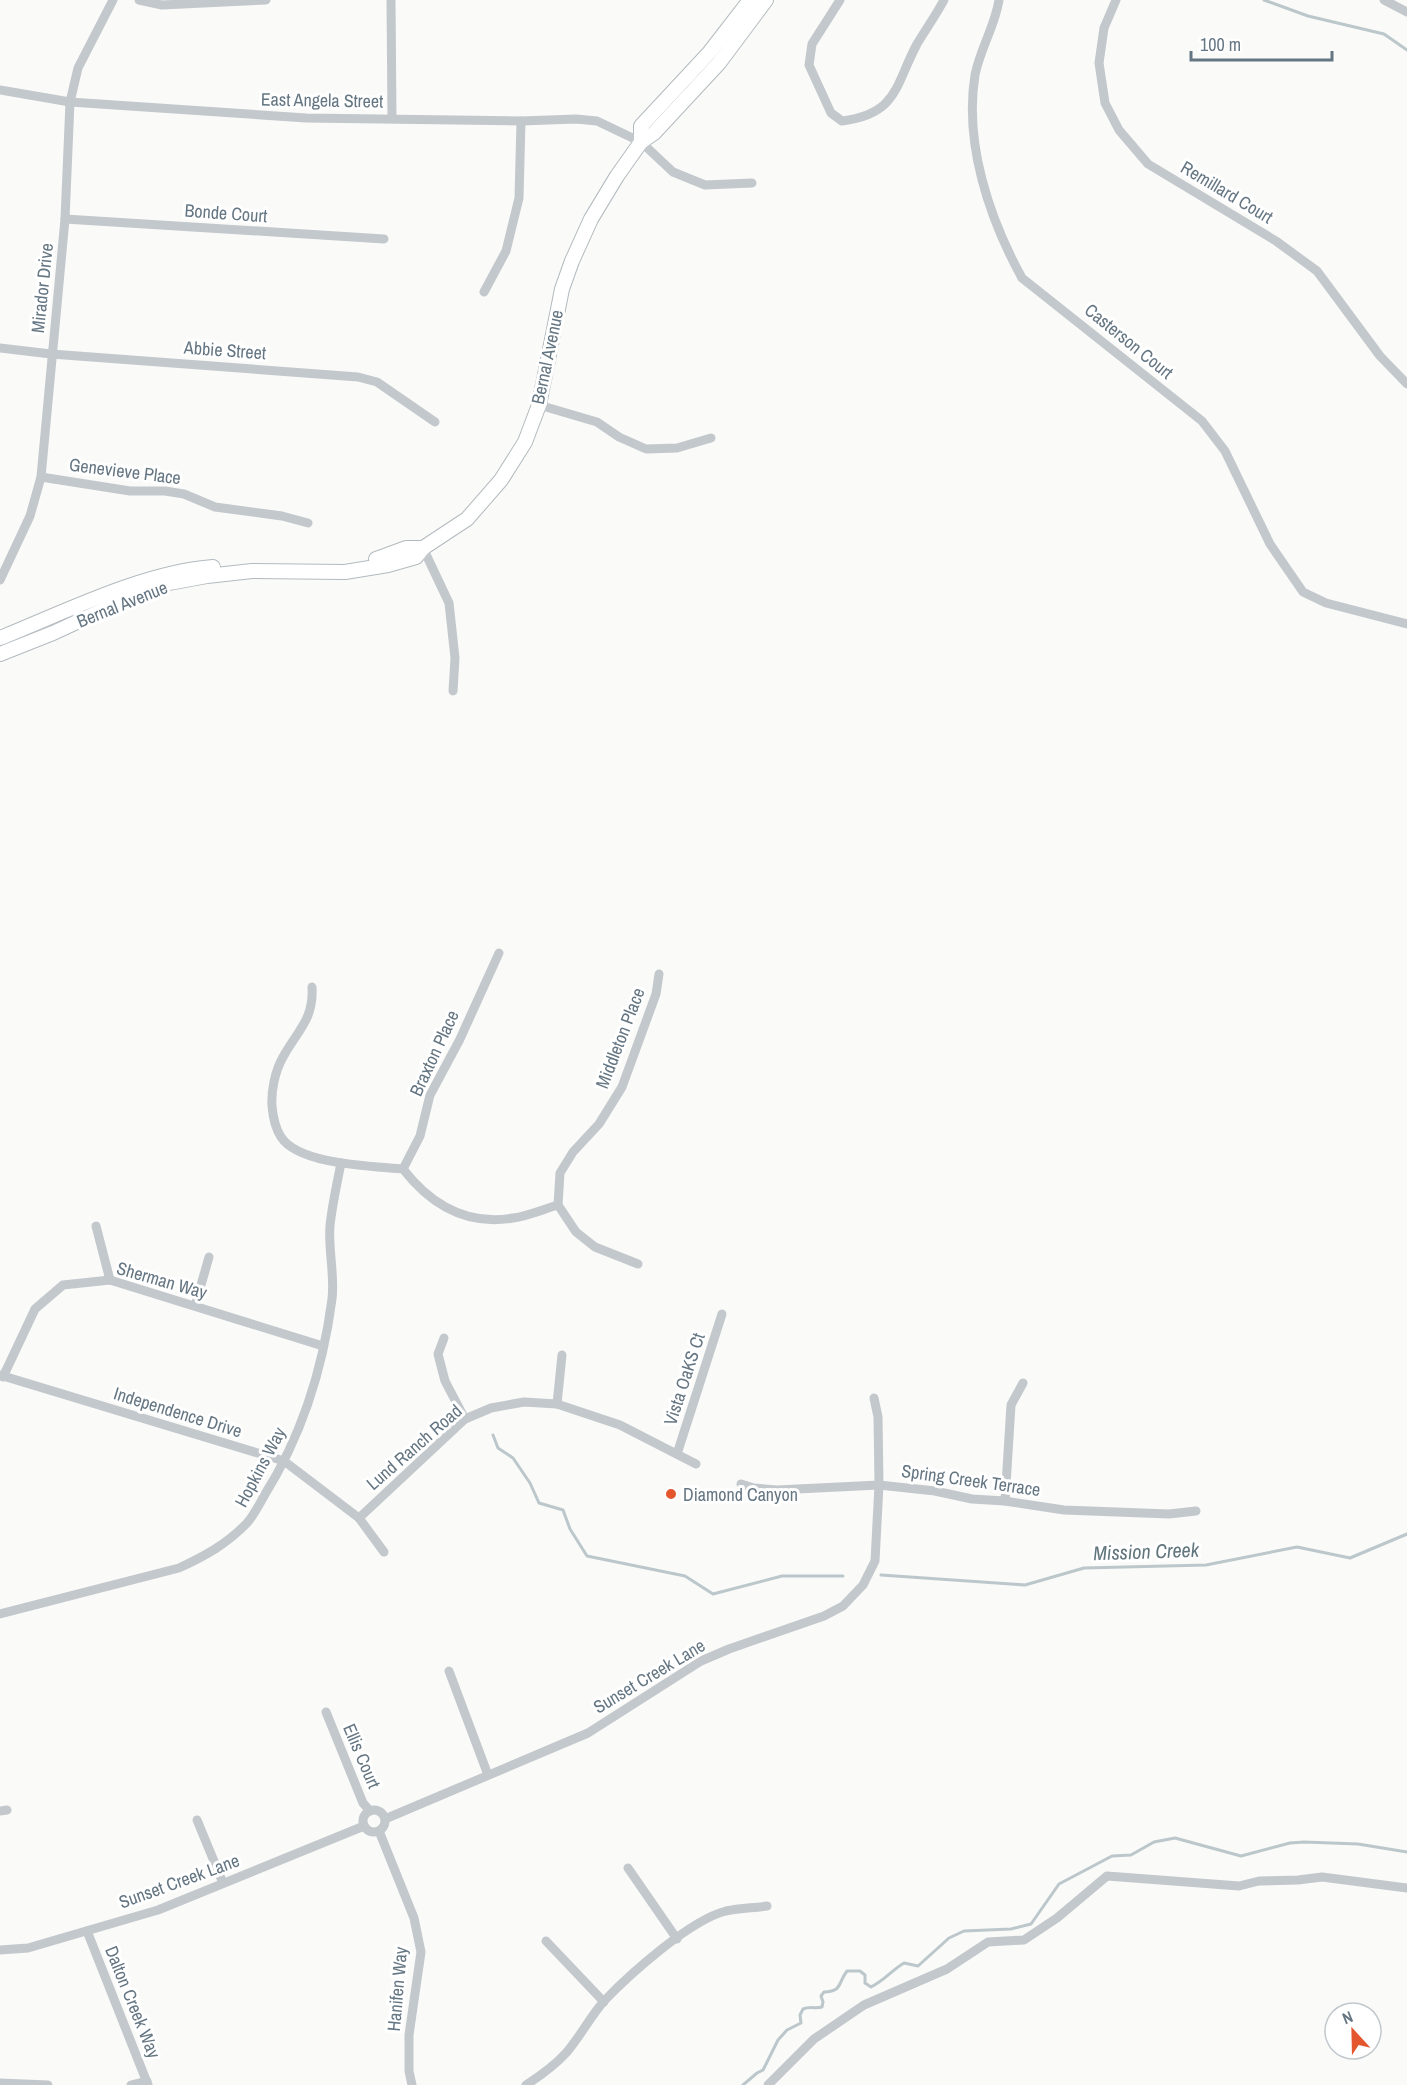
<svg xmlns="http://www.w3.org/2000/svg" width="1407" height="2085" viewBox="0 0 1407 2085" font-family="'Archivo Narrow',sans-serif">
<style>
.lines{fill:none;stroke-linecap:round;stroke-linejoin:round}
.stream{stroke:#bbc7cb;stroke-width:3}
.secondary-casing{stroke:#b3babf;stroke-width:16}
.street{stroke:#c3c8cc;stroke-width:9}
.secondary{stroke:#fff;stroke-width:14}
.poi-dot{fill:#e4572e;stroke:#fff;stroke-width:2}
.labels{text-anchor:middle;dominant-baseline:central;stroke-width:6;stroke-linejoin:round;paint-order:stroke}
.street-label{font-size:18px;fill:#657683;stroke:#fff}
.poi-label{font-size:18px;fill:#657683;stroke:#fff;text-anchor:start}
.water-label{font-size:20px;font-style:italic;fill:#60757c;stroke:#fff}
</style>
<rect width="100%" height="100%" fill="#fafaf8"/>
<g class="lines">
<g class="stream">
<polyline points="1264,0 1308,16 1384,34 1407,50"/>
<polyline points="493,1435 498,1448 513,1458 530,1483 539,1503 563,1510 570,1529 587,1556 685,1576 713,1594 782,1576 843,1576"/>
<polyline points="881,1575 1025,1585 1084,1568 1206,1565 1297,1547 1350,1558 1407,1534"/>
<path d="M743 2085 757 2073 763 2070 778 2040 787 2030 801 2023 800 2015 803 2009C810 2006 815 2009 822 2007L823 2002 821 1996 824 1992C843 1991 837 1984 847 1971H860L865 1975V1983L871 1987C885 1980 892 1970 904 1963L918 1966 949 1938 964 1931 1011 1929 1031 1924 1059 1884 1112 1856 1131 1855 1154 1842 1175 1838 1241 1856 1290 1843 1304 1842 1358 1844 1407 1852"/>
</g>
<g class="secondary-casing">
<g id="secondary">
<polyline points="641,142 641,126 709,53 750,0"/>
<polyline points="376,559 406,548 423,548"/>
<path d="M0 638C65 612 144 572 213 567"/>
<polyline points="0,654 53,633 129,598 169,583 207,576 252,571 345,572 388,565 416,557 423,548 467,519 501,480 525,442 539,405 562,289 572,261 591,219 617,176 641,142 654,133 719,63 766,0"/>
</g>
</g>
<g class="street">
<polyline points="139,0 162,5 266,0"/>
<polyline points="391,0 392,118"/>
<path d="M840 0 812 44 809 65 831 113 842 121C898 114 895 85 917 44 926 29 936 15 944 0"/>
<path d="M999 0C995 26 980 49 975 75 964 143 989 218 1022 278L1202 421 1225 451 1270 544 1303 592 1326 603 1407 624"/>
<polyline points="1116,0 1104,28 1099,63 1105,103 1119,130 1148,164 1276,241 1317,271 1380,356 1407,384"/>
<polyline points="1384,0 1407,12"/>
<polyline points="0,90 70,102 306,118 521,121 576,119 597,121 641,142 673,172 705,185 752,183"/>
<polyline points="65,219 384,239"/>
<polyline points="484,292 506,251 519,198 521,121"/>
<polyline points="0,348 51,354 358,377 377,382 435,422"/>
<polyline points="539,405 597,422 619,437 646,449 677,448 711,438"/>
<polyline points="41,477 130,491 165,491 184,494 215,507 282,516 308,523"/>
<polyline points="423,548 449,603 455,658 453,691"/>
<polyline points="0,580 30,516 41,477 65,219 70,102 78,68 113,0"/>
<path d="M312 987C314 1019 298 1030 283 1057 275 1071 271 1091 272 1106 273 1117 275 1128 281 1137 299 1165 373 1166 403 1169 431 1205 466 1226 513 1218 528 1216 544 1209 558 1205L576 1232 595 1247 638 1264"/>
<polyline points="403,1169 420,1136 430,1095 460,1039 499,953"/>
<polyline points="558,1205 560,1173 573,1152 599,1124 622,1087 656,994 659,974"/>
<polyline points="96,1226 110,1280"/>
<polyline points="195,1306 209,1257"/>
<polyline points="444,1338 438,1354 445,1381 465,1419"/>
<polyline points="0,1375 284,1461 359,1518 384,1552"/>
<polyline points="3,1377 35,1309 63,1285 110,1280 323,1346"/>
<polyline points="557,1404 562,1355"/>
<polyline points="677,1454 722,1314"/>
<polyline points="741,1484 754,1488 777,1490 879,1485 935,1491 972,1499 1005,1501 1064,1510 1169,1514 1196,1511"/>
<polyline points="1005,1501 1011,1405 1023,1383"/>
<polyline points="359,1518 465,1419 491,1408 524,1402 557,1404 620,1425 696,1464"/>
<path d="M0 1614 179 1568C205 1556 227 1544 247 1523 254 1515 259 1505 264 1496 301 1437 323 1368 332 1299 335 1275 328 1250 330 1226 332 1205 337 1184 341 1163"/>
<polyline points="449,1671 488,1775"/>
<polyline points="326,1712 363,1803 370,1811"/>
<circle cx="374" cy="1821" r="11"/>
<polyline points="0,1811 7,1810"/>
<polyline points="385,1819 588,1733 701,1661 729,1649 824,1616 843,1606 863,1585 875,1561 879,1485 878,1417 874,1398"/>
<polyline points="197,1820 223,1883"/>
<polyline points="379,1831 414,1918 421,1952 409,2035 409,2071 412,2085"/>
<polyline points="628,1868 677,1939"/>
<polyline points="87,1931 148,2085"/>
<polyline points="546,1941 604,2002"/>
<polyline points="0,1950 28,1948 158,1910 364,1826"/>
<polyline points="0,2083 48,2085"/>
<polyline points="131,2085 147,2081"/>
<path d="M526 2085C540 2076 554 2066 566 2053 580 2037 590 2017 604 2001 630 1974 690 1920 726 1911 740 1908 754 1908 767 1906"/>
<polyline points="768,2085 814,2039 864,2005 947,1969 988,1942 1024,1940 1057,1918 1107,1876 1239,1886 1259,1881 1298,1880 1322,1877 1407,1888"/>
</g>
<use href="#secondary" class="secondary"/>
</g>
<circle class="poi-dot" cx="671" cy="1494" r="6"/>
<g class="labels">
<g class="street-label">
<text transform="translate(322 100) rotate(1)">East Angela Street</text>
<text transform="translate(1227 192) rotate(31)">Remillard Court</text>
<text transform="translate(226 213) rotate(4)">Bonde Court</text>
<text transform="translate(42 288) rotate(-84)">Mirador Drive</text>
<text transform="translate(1129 341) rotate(39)">Casterson Court</text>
<text transform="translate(225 350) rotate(4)">Abbie Street</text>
<text transform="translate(547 357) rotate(-78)">Bernal Avenue</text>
<text transform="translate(125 471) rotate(7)">Genevieve Place</text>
<text transform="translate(122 604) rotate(-22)">Bernal Avenue</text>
<text transform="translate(620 1038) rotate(-69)">Middleton Place</text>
<text transform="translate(434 1053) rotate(-65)">Braxton Place</text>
<text transform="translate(162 1280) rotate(16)">Sherman Way</text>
<text transform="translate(684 1379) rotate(-72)">Vista OaKS Ct</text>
<text transform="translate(178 1412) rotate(17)">Independence Drive</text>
<text transform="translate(414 1447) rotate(-41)">Lund Ranch Road</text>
<text transform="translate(260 1467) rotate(-62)">Hopkins Way</text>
<text transform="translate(971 1480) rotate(8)">Spring Creek Terrace</text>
<text transform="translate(649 1676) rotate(-31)">Sunset Creek Lane</text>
<text transform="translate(362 1756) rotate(67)">Ellis Court</text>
<text transform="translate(179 1881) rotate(-20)">Sunset Creek Lane</text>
<text transform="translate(397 1989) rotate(-85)">Hanifen Way</text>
<text transform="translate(133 2002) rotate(68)">Dalton Creek Way</text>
</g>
<g class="poi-label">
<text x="683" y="1494">Diamond Canyon</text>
</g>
<g class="water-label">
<text transform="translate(1146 1551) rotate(-2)">Mission Creek</text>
</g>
</g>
<g transform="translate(1353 2031) rotate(338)"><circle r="28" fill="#ffffff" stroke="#c1c8cd" stroke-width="1.5"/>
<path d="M0-4.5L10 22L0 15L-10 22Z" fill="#e4572e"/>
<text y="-9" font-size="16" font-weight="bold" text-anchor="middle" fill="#657683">N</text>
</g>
<path d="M1191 51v9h141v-9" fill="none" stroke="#657683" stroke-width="3"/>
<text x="1200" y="51" font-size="18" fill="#657683" stroke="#ffffff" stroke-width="4.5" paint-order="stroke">100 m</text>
</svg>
